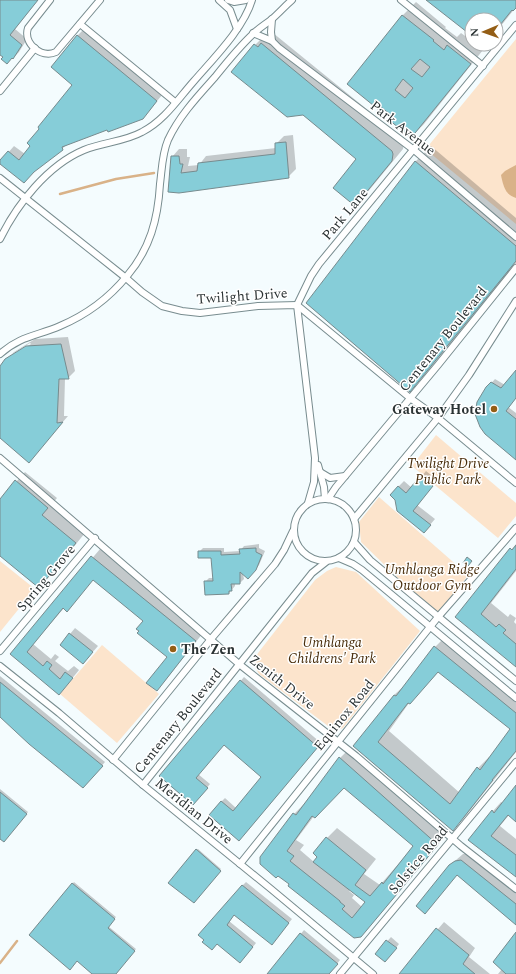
<svg xmlns="http://www.w3.org/2000/svg" width="516" height="974" viewBox="0 0 516 974" font-family="Spectral,serif">
<style>
.green{fill:#fce4cc}
.water{fill:#d9b288}
.shadow{fill:#0003;fill-rule:evenodd}
.lines{fill:none;stroke-linecap:round;stroke-linejoin:round}
.stream{stroke:#d9b288;stroke-width:2.5}
.building{fill:#86cdd8;stroke:#778b8e;fill-rule:evenodd}
.minor-casing{stroke:#788c8f;stroke-width:8}
.minor{stroke:#fff;stroke-width:6}
.poi-dot{fill:#945e15;stroke:#fff;stroke-width:1.5}
.labels{text-anchor:middle;dominant-baseline:central;stroke-width:3;stroke-linejoin:round;paint-order:stroke}
.street-label{font-size:14px;fill:#2b3334;stroke:#fff}
.poi-label{font-size:14px;font-weight:bold;fill:#2b3334;stroke:#fff;text-anchor:end}
.park-label{font-size:14px;font-style:italic;fill:#482d0b;stroke:#fff}
</style>
<rect width="100%" height="100%" fill="#f4fcfe"/>
<g class="green">
<polygon points="516,39 516,224 430,153 433,149 429,145"/>
<polygon points="436,435 516,503 516,516 498,538 412,466"/>
<polygon points="379,497 468,575 438,617 361,542 359,522"/>
<polygon points="0,561 35,589 0,632"/>
<path d="M336 567 356 572 420 631 343 728 338 730 332 729 259 674C253 665 253 663 258 653L315 580 327 571Z"/>
<polygon points="102,645 159,694 117,743 60,694"/>
</g>
<path class="water" d="M516 165V198C505 195 503 185 501 175L505 171Z"/>
<g class="shadow">
<polygon points="0,0 38,0 15,29 27,39 19,52 13,58 4,57 0,53"/>
<polygon points="429,0 516,0 516,7 496,32 496,20 472,20 472,35"/>
<polygon points="416,2 446,27 445,28 457,37 461,33 472,41 472,44 475,44 483,50 424,124 411,137 393,115 381,106 348,84 403,15"/>
<polygon points="83,30 162,95 148,112 68,144 35,170 0,162 14,146 25,154 74,85 77,36"/>
<polygon points="273,33 401,137 404,143 403,149 366,194 355,205 358,159 303,114 255,45 266,34 269,36"/>
<polygon points="293,135 296,169 288,177 179,192 172,157 179,149 187,149 187,157 190,157 188,166 199,165 206,156 276,148 276,144 284,136"/>
<polygon points="431,146 516,218 516,263 425,375 410,390 307,303 416,161"/>
<polygon points="68,337 75,371 68,378 65,378 64,416 68,416 29,461 0,437 0,367 7,359 31,344 30,343 12,354 14,352 35,339"/>
<polygon points="516,371 516,398 508,407 516,413 516,459 487,388 495,379 505,385"/>
<polygon points="426,471 437,480 417,505 435,519 424,532 398,487 404,481 412,488"/>
<polygon points="25,472 57,498 51,505 85,533 49,577 39,587 0,555 0,500"/>
<polygon points="259,544 259,548 265,551 259,565 252,574 243,574 244,579 240,583 235,583 235,586 229,593 205,582 209,578 214,578 212,557 199,552 203,548 224,548 224,552 240,551 244,546"/>
<polygon points="516,544 516,571 491,603 508,617 510,614 516,618 514,622 516,624 516,666 456,617"/>
<polygon points="100,549 203,633 164,682 168,657 145,620 94,579 64,608 33,644 51,659 55,654 59,657 55,661 68,671 74,666 79,670 66,686 12,654"/>
<polygon points="75,628 98,646 83,663 61,645"/>
<path d="M446 636 516 693V752L464 818 453 829 355 746 394 695 405 685 435 647ZM439 671 511 729 490 758 489 757 478 768 460 793 389 731 409 703Z"/>
<polygon points="0,676 105,762 86,784 0,716"/>
<polygon points="244,677 321,743 243,836 221,802 225,798 236,808 263,777 224,744 198,774 210,784 197,800 160,776"/>
<path d="M350 748 447 834 371 925 360 936 278 874 261 857 294 814 305 803 340 758ZM344 787 415 845 380 885 364 874 376 859 337 828 327 838 319 857 314 862 300 850 304 845 296 840 314 816ZM351 889 367 901 362 907 352 898 354 895 349 891Z"/>
<polygon points="516,786 516,821 509,815 500,826 516,839 516,876 469,840 493,811 501,802 503,803"/>
<polygon points="0,789 28,812 4,841 0,838"/>
<polygon points="198,849 221,869 194,902 196,850"/>
<polygon points="463,854 469,854 516,892 516,924 457,874 425,913 449,866"/>
<polygon points="74,882 116,917 108,926 136,949 115,974 94,974 77,960 30,935"/>
<polygon points="246,882 292,919 275,940 235,914 229,921 256,943 244,958 217,943 242,886"/>
<polygon points="444,922 475,948 469,957 490,974 400,974"/>
<polygon points="304,930 340,960 329,974 272,974 270,972"/>
<polygon points="516,934 516,974 498,974 502,969"/>
<polygon points="391,937 399,944 388,958 376,954"/>
</g>
<g class="lines">
<g class="stream">
<polyline points="60,194 116,179 154,173"/>
<polyline points="0,963 17,941"/>
</g>
</g>
<g class="building">
<polygon points="0,0 38,0 10,35 22,45 13,59 12,58 7,64 1,59 3,57 0,55"/>
<polygon points="426,0 516,0 516,8 513,11 512,10 496,30 496,20 472,20 472,36"/>
<path d="M402 15 434 40 433 41 444 50 447 45 471 64 411 138 388 119 391 115 381 107 379 110 347 84ZM420 59 430 67 422 77 411 69ZM403 79 413 88 405 98 395 90Z"/>
<polygon points="77,35 157,101 143,119 108,132 107,130 62,147 63,150 34,172 24,183 0,164 0,160 8,151 19,160 30,146 27,143 39,129 38,127 72,85 51,67"/>
<polygon points="261,43 392,151 393,154 392,161 355,206 333,188 356,159 303,115 287,117 231,72 254,44 258,47"/>
<polygon points="286,142 289,178 179,193 168,192 171,156 179,156 180,164 183,164 181,173 197,171 198,163 275,154 275,143"/>
<polygon points="415,161 516,246 516,261 410,392 306,303"/>
<polygon points="61,344 69,379 59,379 57,423 63,422 29,463 0,438 0,366 5,359 26,346"/>
<polygon points="516,370 516,398 506,411 516,419 516,460 485,434 480,427 475,414 477,402 486,387 491,382 501,388"/>
<polygon points="420,476 433,486 413,511 431,525 424,533 397,511 395,500 390,495 398,486 406,493"/>
<polygon points="15,480 48,508 42,515 76,543 39,588 0,556 0,499"/>
<polygon points="516,545 516,569 481,614 496,627 499,624 506,630 503,633 516,644 516,667 455,617 510,548 512,550"/>
<polygon points="256,548 256,552 262,555 256,570 248,579 240,572 240,584 231,584 232,591 229,591 229,594 205,595 204,581 213,581 211,558 198,558 198,551 221,551 221,555 240,554 239,549"/>
<polygon points="91,556 196,641 157,691 146,683 167,657 137,633 139,631 136,629 143,621 93,580 67,612 63,608 27,652 43,666 47,661 52,665 49,669 60,679 65,672 73,678 59,695 10,654"/>
<polygon points="467,557 472,561 468,566 463,563"/>
<polygon points="69,633 93,652 83,664 60,645"/>
<path d="M434 646 516 713V751L492 780H493L453 831 353 746 394 695 396 696ZM438 672 510 729 480 770 477 767 450 804 378 742 408 703 410 704Z"/>
<polygon points="240,680 318,747 239,841 209,815 221,801 233,811 261,777 224,745 196,778 208,788 193,805 159,776"/>
<polygon points="0,682 103,766 83,788 29,744 0,717"/>
<path d="M339 757 438 845 361 937 354 938 288 886 289 884 278 876 276 878 260 864V857L293 813 296 815ZM344 788 413 846 383 884 382 882 370 896 355 885 366 870 326 837 313 853 317 857 313 862 365 902 352 918 342 909 345 906 340 902V901L290 861 294 856 287 851 312 816 315 818Z"/>
<polygon points="516,785 516,822 508,815 491,836 516,855 516,877 468,840 492,810 494,813"/>
<polygon points="0,792 27,814 4,842 0,839"/>
<polygon points="196,849 221,871 194,903 168,883"/>
<polygon points="461,860 516,904 516,925 457,875 425,914 416,906 449,865 455,861"/>
<polygon points="72,883 115,919 108,928 135,951 116,974 92,974 77,961 70,970 29,935"/>
<polygon points="242,885 289,923 272,945 234,915 227,925 253,947 240,963 217,944 212,950 202,942 204,940 198,935"/>
<polygon points="436,928 469,955 463,964 475,974 399,974"/>
<polygon points="516,932 516,974 506,974 493,962"/>
<polygon points="300,933 338,964 329,974 267,974"/>
<polygon points="386,940 397,948 385,962 375,954"/>
</g>
<g class="lines">
<g class="minor-casing">
<g id="minor">
<path d="M50 0 28 28C23 43 41 59 56 52L100 0"/>
<polyline points="219,0 230,10 237,29"/>
<polyline points="228,0 234,2 246,0"/>
<polyline points="401,0 483,66"/>
<polyline points="272,19 271,32 272,41"/>
<polyline points="80,24 175,102"/>
<polyline points="253,33 272,41 279,48 414,150 516,237"/>
<polyline points="0,91 35,48"/>
<polyline points="0,178 126,278 142,292 162,306 182,311 200,313 258,306 297,305 410,398 438,418 516,483"/>
<path d="M0 239C17 204 48 165 84 150 103 142 124 142 142 132 164 121 178 99 194 81 213 59 244 28 252 0"/>
<path d="M0 354C20 336 37 336 60 326 86 315 109 298 127 276 150 249 158 219 160 184 162 169 162 154 168 140 179 116 198 96 215 77 227 62 239 47 253 34 259 28 266 24 272 19 279 13 285 6 292 0"/>
<polyline points="0,458 239,664 356,756 461,846 516,889"/>
<polyline points="318,465 324,487 325,499"/>
<polyline points="320,472 330,478 345,476"/>
<circle cx="325" cy="530" r="31"/>
<polyline points="328,499 336,487 438,365 516,268"/>
<polyline points="308,503 314,482 315,458 297,305 311,276 319,264 516,25"/>
<polyline points="354,519 438,418 469,375 516,301"/>
<polyline points="354,542 370,560 516,681"/>
<polyline points="339,558 353,564 362,570 516,698"/>
<polyline points="0,651 95,538"/>
<polyline points="0,666 59,713 143,785 271,889 373,974"/>
<polyline points="113,760 211,639 275,564 284,550 293,531"/>
<polyline points="143,785 312,573 326,562"/>
<polyline points="240,864 438,617 516,528"/>
<polyline points="340,974 516,762"/>
</g>
</g>
<use href="#minor" class="minor"/>
</g>
<g class="poi-dot">
<circle cx="494" cy="409" r="4"/>
<circle cx="173" cy="649" r="4"/>
</g>
<g class="labels">
<g class="street-label">
<text transform="translate(403 128) rotate(38)">Park Avenue</text>
<text transform="translate(345 214) rotate(-50)">Park Lane</text>
<text transform="translate(242 296) rotate(-4)">Twilight Drive</text>
<text transform="translate(443 339) rotate(-51)">Centenary Boulevard</text>
<text transform="translate(46 578) rotate(-50)">Spring Grove</text>
<text transform="translate(282 682) rotate(38)">Zenith Drive</text>
<text transform="translate(344 715) rotate(-51)">Equinox Road</text>
<text transform="translate(178 721) rotate(-51)">Centenary Boulevard</text>
<text transform="translate(194 811) rotate(39)">Meridian Drive</text>
<text transform="translate(418 860) rotate(-50)">Solstice Road</text>
</g>
<g class="poi-label">
<text x="486" y="409">Gateway Hotel</text>
<text x="181" y="649" text-anchor="start">The Zen</text>
</g>
<g class="park-label">
<text x="448" y="463">Twilight Drive<tspan x="448" dy="16">Public Park</tspan></text>
<text x="432" y="569">Umhlanga Ridge<tspan x="432" dy="16">Outdoor Gym</tspan></text>
<text x="332" y="642">Umhlanga<tspan x="332" dy="16">Childrens' Park</tspan></text>
</g>
</g>
<g transform="translate(484 32) rotate(268)"><circle r="19" fill="#ffffff" stroke="#aaadae"/>
<path d="M0-3L7 15L0 10L-7 15Z" fill="#945e15"/>
<text y="-6" font-size="11" font-weight="bold" text-anchor="middle" fill="#2b3334">N</text>
</g>
</svg>
